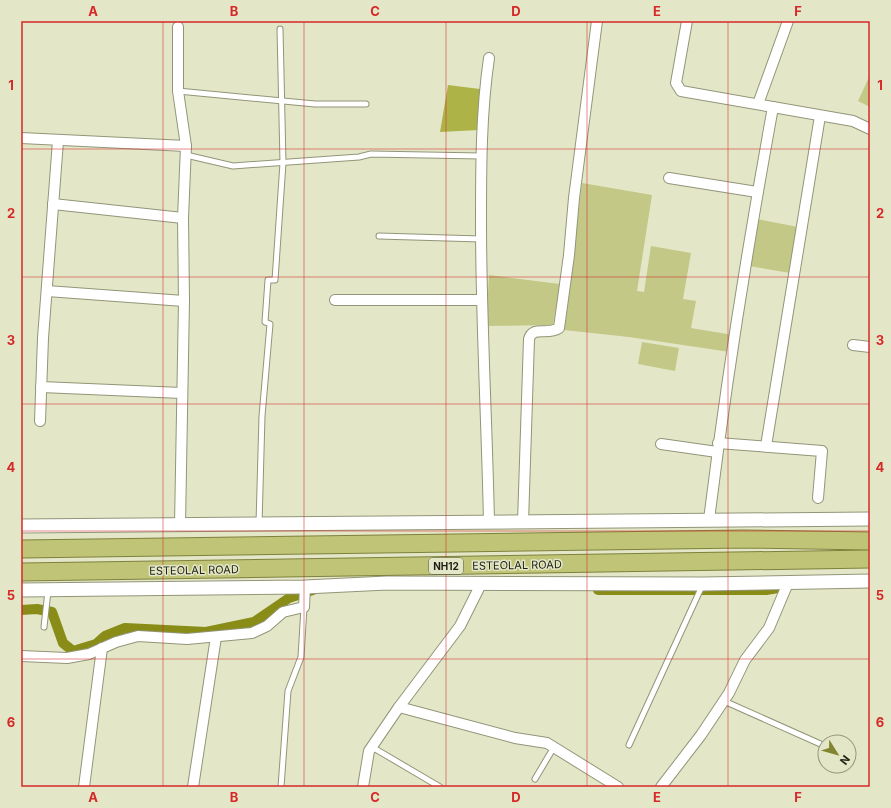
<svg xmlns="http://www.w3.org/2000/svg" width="891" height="808" viewBox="0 0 891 808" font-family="Inter,sans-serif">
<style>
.green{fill:#c3c887}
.forest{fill:#aeb348}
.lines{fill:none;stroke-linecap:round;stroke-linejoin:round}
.canal{stroke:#898d17;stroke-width:10}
.service-casing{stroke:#929578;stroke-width:7}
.minor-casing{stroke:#929578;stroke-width:12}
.tertiary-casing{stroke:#929578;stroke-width:15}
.trunk-casing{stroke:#7e813d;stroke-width:19}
.service{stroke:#fff;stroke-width:5}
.minor{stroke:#fff;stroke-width:10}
.tertiary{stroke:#fff;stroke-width:13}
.trunk{stroke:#c0c476;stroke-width:17}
.grid{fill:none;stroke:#d62828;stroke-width:1;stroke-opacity:0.55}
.labels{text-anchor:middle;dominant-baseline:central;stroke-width:3;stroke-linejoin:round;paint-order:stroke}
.shield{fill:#e4e7c7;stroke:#595b49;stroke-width:1}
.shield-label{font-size:10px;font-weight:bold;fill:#1e1f13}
.street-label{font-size:11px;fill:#1e1f13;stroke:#e4e7c7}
.neatline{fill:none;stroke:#d62828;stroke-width:1.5}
.grid-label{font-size:13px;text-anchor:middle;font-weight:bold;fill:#d62828}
</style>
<rect width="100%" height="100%" fill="#e4e7c7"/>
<g class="green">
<polygon points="870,75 870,107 858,101"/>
<polygon points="582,183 652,195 637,291 644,292 651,246 691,253 683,299 696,301 691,328 733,335 730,352 629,337 564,330"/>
<polygon points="757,219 798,227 790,273 749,266"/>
<polygon points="489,275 560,284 553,325 486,326"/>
<polygon points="642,342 679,348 675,371 638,364"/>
</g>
<polygon class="forest" points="448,85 480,89 479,130 440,132"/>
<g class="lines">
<g class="canal">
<polyline points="598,590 766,590 784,587"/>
<polyline points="21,610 37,609 52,612 63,643 73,651 96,644 105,636 125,628 206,632 254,622 289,598 313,590"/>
</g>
<g class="service-casing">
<g id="service">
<polyline points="178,91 315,104 366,104"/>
<polyline points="186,155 233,166 359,157 371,154 481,156"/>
<polyline points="379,236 481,239"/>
<polyline points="259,524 262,416 270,324 265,322 268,280 275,280 283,163 280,29"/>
<polyline points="44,627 48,591"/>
<polyline points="724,701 825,746"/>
<polyline points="629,745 703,584"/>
<polyline points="372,747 440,787"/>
<polyline points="535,779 554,747"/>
<polyline points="281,787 288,691 301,657 304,607"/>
</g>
</g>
<g class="minor-casing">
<g id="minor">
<polyline points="687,21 676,83 681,91 853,121 870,129"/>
<polyline points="178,27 178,91 186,146 183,218 184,301 180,525"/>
<path d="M489 58C481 113 481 167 481 222 481 322 487 422 489 523"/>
<polyline points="758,104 788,21"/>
<polyline points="21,138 186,146"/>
<polyline points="669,178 757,192"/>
<polyline points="53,204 183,218"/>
<polyline points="47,291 184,301"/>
<polyline points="335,300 481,300"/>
<polyline points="853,345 870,347"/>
<polyline points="41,387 182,393"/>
<polyline points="40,421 43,338 58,141"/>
<polyline points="718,443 822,451 818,498"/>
<polyline points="661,444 717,452"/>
<polyline points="766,446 820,116"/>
<path d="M709 520C726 382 748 244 773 107"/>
<path d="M523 522 529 339C533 325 547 336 559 328L569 255 574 198 597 21"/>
<polyline points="21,656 67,658 89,654 116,642 138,636 187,639 252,633 267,626 283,612 304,607 305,587"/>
<polyline points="399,707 515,738 547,743 618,787"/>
<polyline points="84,787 102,648"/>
<polyline points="193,787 216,637"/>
<polyline points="363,787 369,751 399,707 460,626 481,584"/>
<polyline points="661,787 701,735 729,693 745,660 769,628 788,583"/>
</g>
</g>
<g class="tertiary-casing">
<g id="tertiary">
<polyline points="21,526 870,519"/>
<polyline points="21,590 305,587 387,583 703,584 870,581"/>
</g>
</g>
<g class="trunk-casing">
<g id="trunk">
<polyline points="21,549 743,539 870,541"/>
<polyline points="21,572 870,559"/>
</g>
</g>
<use href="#service" class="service"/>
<use href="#minor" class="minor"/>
<use href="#tertiary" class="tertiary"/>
<use href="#trunk" class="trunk"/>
</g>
<path class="grid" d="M163 21V787M304 21V787M446 21V787M587 21V787M728 21V787M21 149H870M21 277H870M21 404H870M21 531H870M21 659H870"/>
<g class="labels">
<rect class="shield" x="429" y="558" width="34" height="16" rx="3"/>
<g class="shield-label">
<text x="446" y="566">NH12</text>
</g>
<g class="street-label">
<text transform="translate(517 565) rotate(-1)">ESTEOLAL ROAD</text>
<text transform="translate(194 570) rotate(-1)">ESTEOLAL ROAD</text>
</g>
</g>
<rect width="891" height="808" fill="none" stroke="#e4e7c7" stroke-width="44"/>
<g transform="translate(837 754) rotate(127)"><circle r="19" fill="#e4e7c7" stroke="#95977f"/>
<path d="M0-3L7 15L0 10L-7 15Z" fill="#818530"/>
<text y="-6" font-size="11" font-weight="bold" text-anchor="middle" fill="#1e1f13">N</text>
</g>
<rect x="22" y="22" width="847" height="764" class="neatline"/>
<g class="grid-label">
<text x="93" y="16">A</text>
<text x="234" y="16">B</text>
<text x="375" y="16">C</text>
<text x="516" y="16">D</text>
<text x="657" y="16">E</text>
<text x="798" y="16">F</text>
<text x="11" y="90">1</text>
<text x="880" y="90">1</text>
<text x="11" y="218">2</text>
<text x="880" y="218">2</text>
<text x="11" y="345">3</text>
<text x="880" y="345">3</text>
<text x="11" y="472">4</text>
<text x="880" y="472">4</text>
<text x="11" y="600">5</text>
<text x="880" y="600">5</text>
<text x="11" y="727">6</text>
<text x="880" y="727">6</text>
<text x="93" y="802">A</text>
<text x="234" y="802">B</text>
<text x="375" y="802">C</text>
<text x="516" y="802">D</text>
<text x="657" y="802">E</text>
<text x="798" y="802">F</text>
</g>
</svg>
